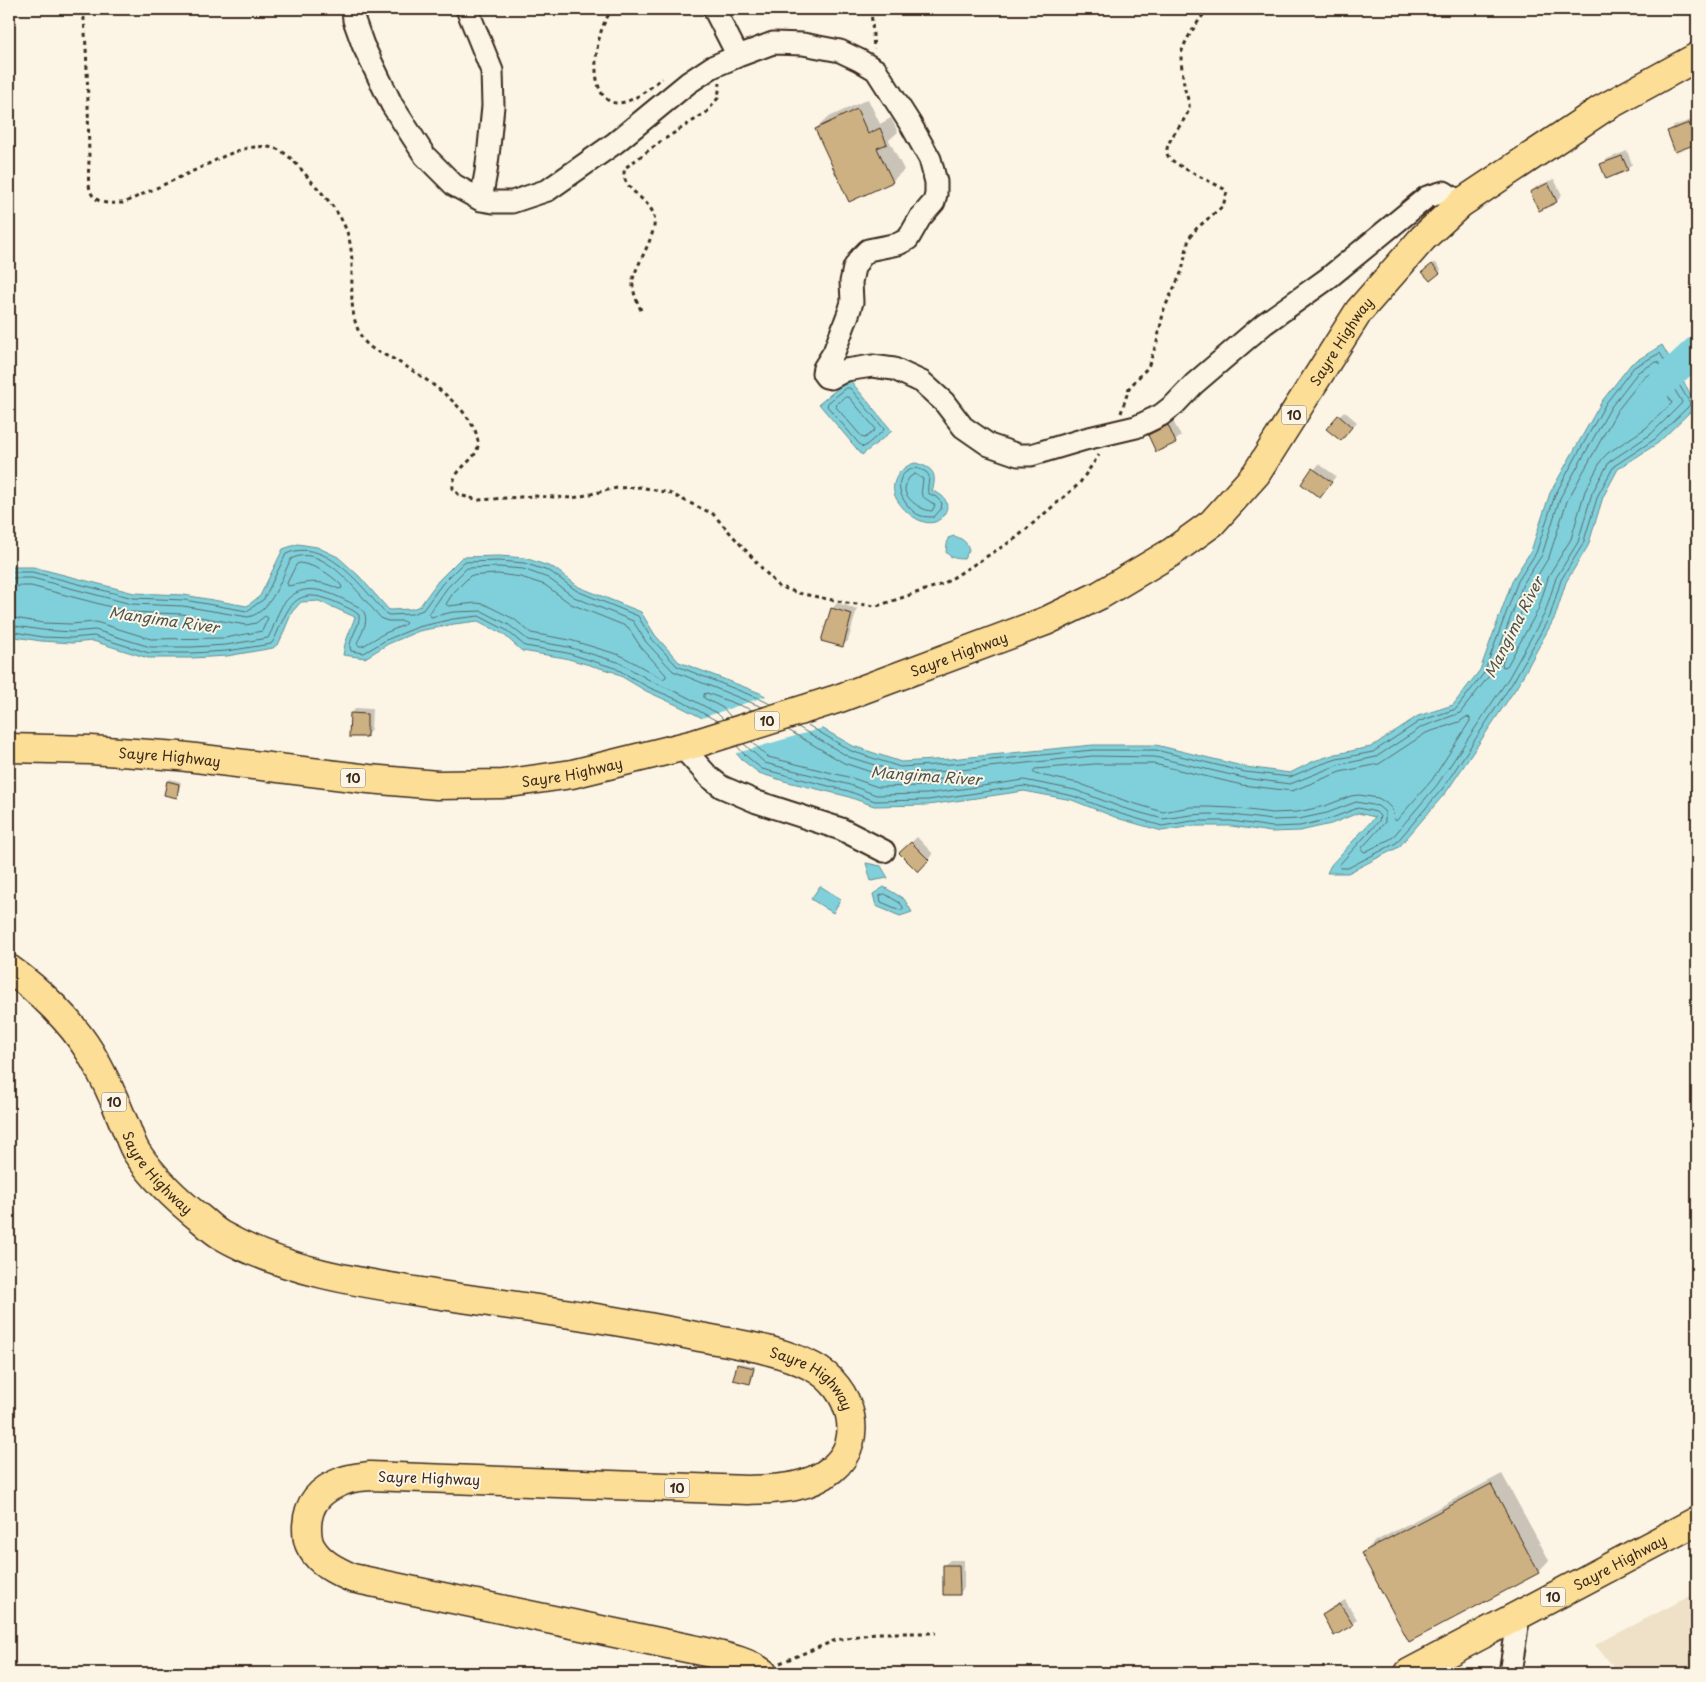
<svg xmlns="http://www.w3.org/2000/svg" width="1706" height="1682" font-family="'Playpen Sans',sans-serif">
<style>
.built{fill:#eee1c8}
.water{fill:#80d0db;stroke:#648e8f}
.pier{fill:#fcf5e5}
.shadow{fill:#0003}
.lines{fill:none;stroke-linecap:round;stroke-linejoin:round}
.shore{stroke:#576c6a;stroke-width:1}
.river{stroke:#80d0db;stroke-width:29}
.building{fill:#ceb183;stroke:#3b2a1e}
.minor-casing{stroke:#3b2a1e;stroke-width:25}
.highway-casing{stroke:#3b2a1e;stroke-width:31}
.path{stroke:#3b2a1e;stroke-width:3;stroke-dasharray:4 4;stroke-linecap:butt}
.minor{stroke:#fcf5e5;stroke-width:21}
.highway{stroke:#fdde96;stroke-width:28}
.labels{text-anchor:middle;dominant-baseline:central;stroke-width:4;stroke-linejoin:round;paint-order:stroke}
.shield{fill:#fcf5e5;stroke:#75675a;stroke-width:1}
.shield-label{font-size:12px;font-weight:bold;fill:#3b2a1e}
.street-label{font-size:14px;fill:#3b2a1e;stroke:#fcf5e5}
.water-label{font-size:15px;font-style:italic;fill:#4c544d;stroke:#fcf5e5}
</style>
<rect width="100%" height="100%" fill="#fcf5e5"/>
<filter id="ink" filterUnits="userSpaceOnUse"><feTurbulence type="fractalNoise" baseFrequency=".02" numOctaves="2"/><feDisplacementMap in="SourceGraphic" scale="10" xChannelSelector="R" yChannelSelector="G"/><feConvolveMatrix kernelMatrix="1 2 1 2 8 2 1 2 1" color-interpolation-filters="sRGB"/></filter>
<g filter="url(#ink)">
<path class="built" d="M1692 1595 1697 1600V1673H1619L1595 1645Z"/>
<path class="water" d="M1662 345 1697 405 1658 443 1618 469 1603 497 1588 546 1566 582 1555 617 1518 685 1447 791 1399 847 1348 873H1327L1331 865 1375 817 1358 813 1331 824 1300 831 1271 832 1231 826H1192L1162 831 1120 819 1072 800 1024 791 928 805 874 806 846 796 784 781 759 773 741 759 712 723 681 707 646 691 614 672 565 658 522 651 503 634 478 621 454 624 419 631 388 644 365 658 343 655 345 644 355 617 319 601 301 602 292 612 279 643 273 648 227 656 192 658H148L93 641 72 643 41 641 9 636V567H33L134 593 184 595 247 606 260 596 283 549 298 544 317 547 338 557 359 576 389 610 412 609 420 606 438 581 462 557 499 556 525 558 554 568 579 587 641 612 655 635 679 662 760 693 853 746 901 762 950 759 1093 745H1156L1246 767 1290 773 1314 761 1336 754 1371 747 1418 716 1453 705 1480 670 1513 579 1531 551 1550 493 1602 401 1631 364Z
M849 379 892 431 862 455 819 404Z
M915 463C932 467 938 473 932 491 944 494 952 504 943 516 929 534 903 512 896 498 888 483 901 466 915 463Z
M954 536C963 539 967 542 969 550L964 559C957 559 950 558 946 552L948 538Z
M866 863 881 866 888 878 871 881Z
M820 886 841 899 833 913 811 899Z
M884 887 904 899 912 912 900 916 876 906 873 894Z"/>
<path class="pier" d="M769 695 826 727 734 754 710 725 699 719Z"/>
<path class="shadow" d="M868 99 880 124 891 118 898 132 889 140 904 170 892 181 816 129 827 118Z
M1697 118V142L1676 151 1669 131 1674 126Z
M1627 151 1632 164 1627 169 1602 165 1607 159Z
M1554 179 1562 195 1557 201 1539 209 1531 192 1536 187Z
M1435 262 1441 270 1430 280 1424 272Z
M1344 411 1357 422 1346 434 1339 416Z
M1173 421 1181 436 1175 441 1150 435 1155 430Z
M1319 464 1336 476 1320 496 1303 484Z
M837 603 857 609 848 641 842 646 832 609Z
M356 708 372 709 371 730 366 736 351 714Z
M170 779 181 782 178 794 176 797 168 781Z
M917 837 933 854 918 870 901 853Z
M741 1363 755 1366 752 1380 750 1383 738 1365Z
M1502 1474 1549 1560 1538 1572 1363 1553 1374 1542Z
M950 1560H964V1588L959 1594 944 1565Z
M1345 1600 1357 1619 1352 1624 1323 1615 1328 1610Z"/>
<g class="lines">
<path class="shore" d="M1654 372 1656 373 1672 403 1646 428 1608 453 1602 459 1585 491 1571 539 1549 575 1538 610 1507 666 1503 667 1502 664 1530 588 1549 557 1567 501 1617 411 1643 378Z
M847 388H850L884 429 883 431 864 447 861 446 827 406 828 403Z
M846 397H849L875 428 874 431 865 438 862 437 836 407 837 404Z
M915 468C937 473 926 479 928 493L936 497 942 503 941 509 934 517C927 517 920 517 914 512 899 500 890 474 915 468Z
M915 474 923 479C921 499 918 493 935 505L932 511C923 511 906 500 905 490 905 486 907 481 909 478Z
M300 563C317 566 329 573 341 585L342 588 339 589C317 579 310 582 288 586L287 583 296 565Z
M9 572H32L133 598 184 600 247 611 264 599 286 554C326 536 363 588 385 613L389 615 412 614 423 610 442 584 464 562 499 561 524 563 551 572 577 591 638 616 651 638 677 666 758 698 770 704
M498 574 521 577 545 585 571 604 628 627 640 646 666 675V677L663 679 620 655 570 640 531 633 514 619 484 604 476 603 448 606 446 604 453 593 470 576Z
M9 578H32L131 604 183 606 248 617C272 612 281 578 291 559 325 541 362 599 382 619L388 621H403L406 623 404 625 383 634 363 646H359L357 643C363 631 372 616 359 607 334 595 303 575 282 606 276 616 274 628 268 638L226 645 192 647H150L95 630 71 632 42 630 9 625
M9 586H31L130 612 182 614 246 625 256 623 265 616 268 618 262 631 225 638 151 639 96 622 71 624 43 623 9 617
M9 631 42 637 71 638 94 636 149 653H192L227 651 271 644 274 640C288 608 294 584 335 602 343 606 353 609 359 615 361 627 346 641 351 651L364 653 386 640 418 627 453 619 479 616 506 630 525 646 567 653 615 668 648 687 683 702 717 721
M731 717 723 708 704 698V694L707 693 752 710
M1467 717 1470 718V721L1432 780 1396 821 1394 819 1392 809 1385 802 1378 798 1359 795 1351 796 1325 806 1298 812 1272 813 1232 808 1208 807H1190L1163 812 1126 801 1078 783 1035 774 1033 772 1035 769 1094 764H1154L1242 785 1292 791 1340 772 1379 764 1426 733 1459 722Z
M723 719 717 713 685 696 651 681 618 662 568 647 528 640 509 625 482 611 453 612 431 617 429 614 447 588 467 568 499 567 523 569 548 578 574 597 633 621 646 642 673 671 762 707
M752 742 768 757 852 778 878 787 926 786 947 782 945 779 895 780 844 763 788 730
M744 744 765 763 850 785 876 795 927 794 1024 780 1075 790 1123 808 1163 819 1191 815 1208 814 1232 815 1272 820 1299 819 1327 813 1356 802 1378 806 1385 812V822L1362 848V851L1365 852 1392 838 1437 785 1508 679 1545 613 1556 578 1578 542 1592 493 1609 462 1651 434 1681 404 1682 402 1658 362H1656L1638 372 1611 407 1560 498 1542 555 1523 584 1489 676 1460 713 1422 727 1376 757 1338 765 1290 784 1244 778 1155 757 1093 756 951 771 900 773 849 757 798 727
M737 746 745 755 762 769 848 791 875 801 928 800 1024 786 1073 796 1121 814 1162 826 1192 821H1231L1272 827 1300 826 1329 819 1358 808 1376 812 1380 816 1379 821 1339 865 1340 868H1348L1396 843 1443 788 1513 682 1550 616 1561 580 1583 544 1598 495 1614 466 1655 439 1689 406 1690 403 1660 353 1634 367 1606 403 1555 495 1536 553 1518 581 1484 673 1456 709 1420 721 1373 752 1337 759 1316 766 1290 777 1245 772 1156 750H1093L951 764 900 767 851 751 806 724
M885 894 900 903 903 907V910H900L881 902 880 896Z"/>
<path class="river" d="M1647 396 1697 350"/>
</g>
<path class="building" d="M857 109 868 134 880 128 887 144 877 148 893 182 849 202 815 129Z
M1689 123 1696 144 1675 152 1667 131Z
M1622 156 1628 170 1606 179 1600 164Z
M1548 183 1557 202 1539 211 1530 192Z
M1432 264 1440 273 1430 281 1422 272Z
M1338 415 1352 427 1341 441 1326 429Z
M1168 425 1176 443 1156 452 1148 435Z
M1312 468 1332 482 1320 498 1301 484Z
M831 608 852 614 843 647 821 641Z
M350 713 367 714V737H349Z
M167 781 179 784 177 798 164 795Z
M911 842 929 860 918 872 899 853Z
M737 1364 754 1368 750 1384 733 1380Z
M1491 1484 1539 1573 1409 1642 1361 1553Z
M943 1565H959L960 1595H943Z
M1340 1604 1353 1625 1334 1636 1322 1615Z"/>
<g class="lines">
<defs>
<path id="minor" d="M353 9 354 20 363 45 392 105 425 156 454 185 481 200 493 202H512L548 190 615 143 688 83 712 67 738 56 773 43 803 44 840 51 859 60 876 70 911 125 930 159 936 182V194L934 202 920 218 908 239 898 244 868 250 860 258 854 268 851 282 852 302 849 312 834 352 824 368 823 373 826 377 831 378 846 370 872 366 894 369 922 382 944 402 963 427 989 445 1018 455H1031L1085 439 1136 427 1161 415 1175 404 1194 384 1264 324 1327 279 1427 197 1444 192 1461 203
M467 9 492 71 493 106 489 147 486 172 481 200
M714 9 738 56
M682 747 709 777 722 787 757 802 841 829 884 851
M1510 1673 1519 1615"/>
<g id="highway">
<path id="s1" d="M9 748 91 750 179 756 369 779 437 785 503 784 572 774 694 744 840 698 1046 621 1100 595 1172 552 1212 523 1256 474 1359 311 1423 238 1461 203 1602 109 1697 57"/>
<path id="s2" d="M9 969C39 990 71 1021 90 1052 103 1074 114 1098 123 1121 128 1131 131 1144 137 1153 155 1180 178 1201 202 1220 208 1225 214 1231 221 1235 285 1272 362 1283 434 1294 521 1307 609 1318 695 1336 735 1344 777 1348 813 1367 851 1387 867 1440 832 1469 808 1489 777 1489 748 1490L370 1476C362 1477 352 1477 343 1481 321 1489 308 1502 307 1526 307 1534 307 1542 312 1549 321 1564 337 1571 352 1578L706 1652C726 1657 747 1661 763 1673"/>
<path id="s3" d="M1409 1673 1697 1521"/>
</g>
</defs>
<use href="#minor" class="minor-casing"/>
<use href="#highway" class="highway-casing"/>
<path class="path" d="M83 9C88 59 88 109 89 159 89 170 86 189 94 197 102 205 113 203 123 203 150 191 176 179 202 167 216 160 229 153 244 149 253 146 272 145 281 151 293 158 303 172 313 183 329 201 345 218 350 243 356 274 345 307 361 336 369 351 383 353 397 361 422 376 479 412 478 445 477 462 451 468 453 489L459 495 479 500 534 496 573 498 617 488 640 487 669 493 713 514 778 586 798 593 847 603 877 606 943 584 1016 538 1079 484 1099 455
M614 9C594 24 584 105 619 103 634 102 651 87 662 78
M871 9 874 49
M641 310C636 300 632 290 633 279 637 263 658 233 654 216 650 198 618 189 625 168L660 142 707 112 718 98 720 83
M1121 413 1129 388 1148 367 1157 342 1164 309 1182 271 1189 238 1197 228 1223 206 1227 192 1224 189C1214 183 1173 165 1168 156 1161 143 1187 122 1189 108 1190 101 1185 93 1184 85 1183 75 1181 65 1181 55 1183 42 1200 18 1208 9
M780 1663 836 1640 875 1633H936"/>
<use href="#minor" class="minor"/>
<use href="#highway" class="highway"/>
</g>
</g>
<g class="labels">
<g class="shield">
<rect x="1281.5" y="405.5" width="25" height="19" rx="4"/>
<rect x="754.5" y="711.5" width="25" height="19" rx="4"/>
<rect x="340.5" y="768.5" width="25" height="19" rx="4"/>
<rect x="101.5" y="1092.5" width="25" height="19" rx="4"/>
<rect x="664.5" y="1478.5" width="25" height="19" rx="4"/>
<rect x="1540.5" y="1587.5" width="25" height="19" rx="4"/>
</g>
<g class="shield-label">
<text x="1294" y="415">10</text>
<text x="767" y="721">10</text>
<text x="353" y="778">10</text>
<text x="114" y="1102">10</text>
<text x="677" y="1488">10</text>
<text x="1553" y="1597">10</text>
</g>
<g class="street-label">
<text stroke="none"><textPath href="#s1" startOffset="1481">Sayre Highway</textPath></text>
<text stroke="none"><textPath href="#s1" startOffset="971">Sayre Highway</textPath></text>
<text stroke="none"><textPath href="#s1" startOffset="161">Sayre Highway</textPath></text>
<text stroke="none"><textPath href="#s1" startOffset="566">Sayre Highway</textPath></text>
<text stroke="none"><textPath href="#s2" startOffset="256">Sayre Highway</textPath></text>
<text stroke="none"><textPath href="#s2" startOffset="961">Sayre Highway</textPath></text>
<text transform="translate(429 1478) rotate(2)">Sayre Highway</text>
<text stroke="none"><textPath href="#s3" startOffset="238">Sayre Highway</textPath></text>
</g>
<g class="water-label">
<text transform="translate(164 619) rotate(8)">Mangima River</text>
<text transform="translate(1513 627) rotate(-63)">Mangima River</text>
<text transform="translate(926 775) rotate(4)">Mangima River</text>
</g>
</g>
<rect width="1706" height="1682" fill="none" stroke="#fcf5e5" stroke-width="30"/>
<rect x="15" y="15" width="1676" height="1652" fill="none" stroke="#3b2a1e" stroke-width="2" filter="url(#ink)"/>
</svg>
